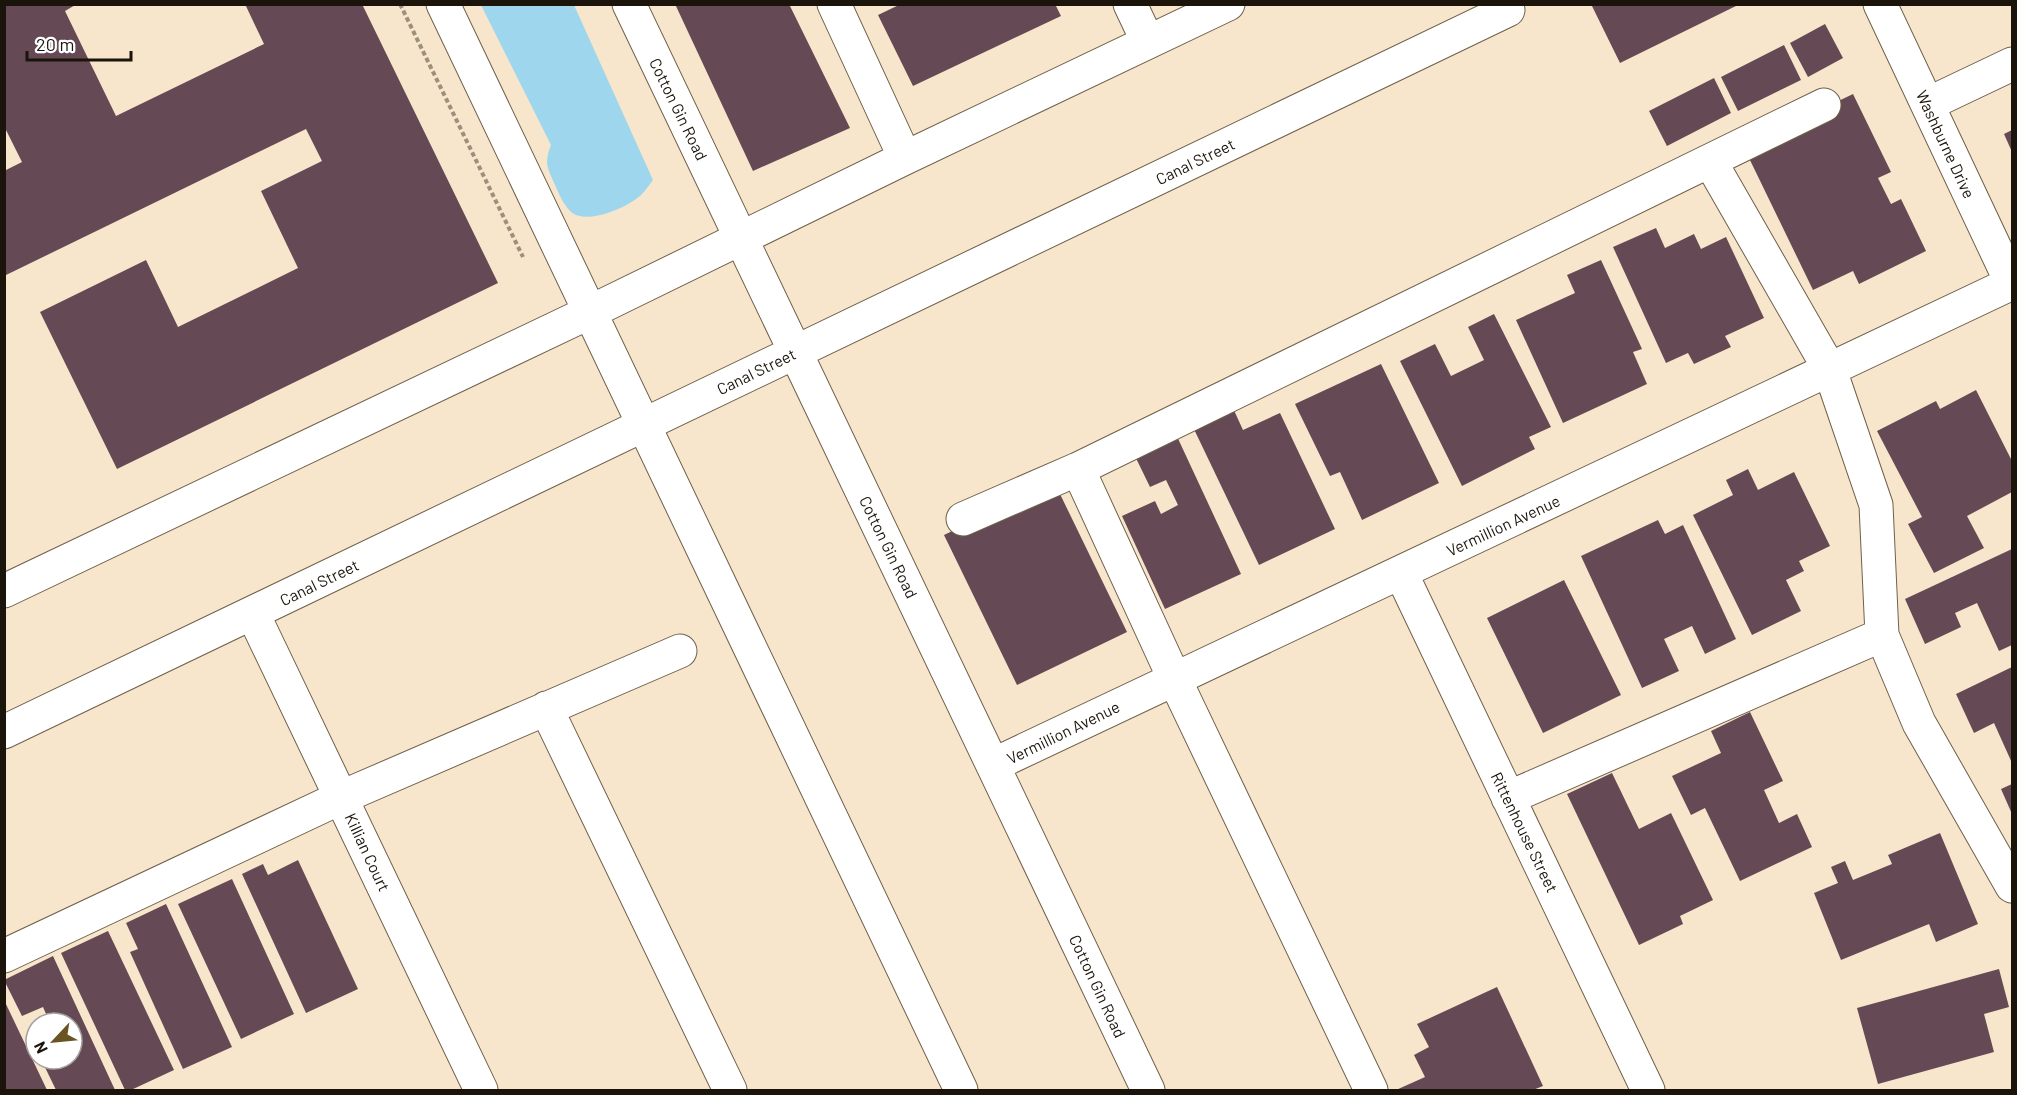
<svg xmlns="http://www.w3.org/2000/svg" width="2017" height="1095" font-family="Barlow,sans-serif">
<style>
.water{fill:#9ed7ed}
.building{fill:#654a55}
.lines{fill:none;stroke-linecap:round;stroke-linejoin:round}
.minor-casing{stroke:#6f604a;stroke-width:35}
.path{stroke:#9c8f7c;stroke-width:4;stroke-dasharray:4.5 3;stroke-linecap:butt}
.minor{stroke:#fff;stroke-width:33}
.labels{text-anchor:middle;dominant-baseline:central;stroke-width:6;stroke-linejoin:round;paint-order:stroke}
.street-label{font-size:16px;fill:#1a140b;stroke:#fff}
</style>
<rect width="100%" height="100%" fill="#f7e6cc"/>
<path class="water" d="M481 5H574L653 180C649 185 645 191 641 195 628 207 594 222 576 215 566 211 559 194 555 185 547 167 544 163 551 145Z"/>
<path class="building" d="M4 4H77L65 11 116 116 264 44 245 4H362L498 283 117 469 40 312 146 260 178 327 298 268 261 191 322 161 306 129 4 276V171L22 162 4 126Z
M675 4H789L850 128 753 171Z
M901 4H1055L1061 16 913 86 878 15Z
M1591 4H1740L1620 63Z
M1825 24 1843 58 1808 77 1790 43Z
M1784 45 1801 80 1738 111 1721 77Z
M1714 78 1731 113 1667 146 1649 111Z
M1853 94 1891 172 1878 178 1891 204 1901 199 1926 251 1859 284 1853 271 1813 290 1749 158 1793 123Z
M2012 130V152L2004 134Z
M1656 228 1665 248 1694 234 1701 249 1726 237 1764 318 1725 336 1731 347 1694 364 1688 353 1666 363 1613 247Z
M1601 260 1642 349 1633 352 1647 384 1563 423 1516 320 1575 293 1567 275Z
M1494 314 1551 427 1529 437 1535 449 1462 486 1400 361 1435 344 1451 376 1484 360 1468 327Z
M1381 364 1439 483 1362 520 1340 472 1330 476 1295 404Z
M1976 390 2012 461V492L1967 516 1984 548 1934 573 1908 524 1922 517 1877 431 1936 401 1940 409Z
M1232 406 1243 430 1280 413 1335 529 1259 565 1192 425Z
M1174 430 1241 574 1165 609 1122 516 1155 501 1161 514 1178 505 1166 480 1150 487 1132 450Z
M1748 469 1758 490 1794 472 1830 546 1799 561 1804 571 1786 580 1801 611 1752 635 1693 515 1733 495 1726 480Z
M1060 494 1127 632 1017 685 944 535 1014 501 1020 513Z
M1658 520 1665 534 1683 525 1736 639 1705 654 1692 626 1664 639 1679 671 1642 688 1581 556Z
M2012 549V645L1999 651 1977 603 1955 613 1961 627 1925 644 1905 599Z
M1564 580 1621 695 1543 733 1487 618Z
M2012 667V763L1994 723 1974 733 1956 694Z
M1750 712 1783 781 1764 790 1779 823 1797 814 1812 847 1740 881 1705 808 1691 815 1672 776 1721 753 1711 731Z
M1612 773 1639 829 1671 813 1713 900 1680 916 1683 924 1639 945 1567 794Z
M2012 784V814L2001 789Z
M1940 833 1978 924 1936 942 1929 924 1841 960 1814 893 1838 883 1831 867 1845 861 1853 880 1892 864 1888 855Z
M298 860 358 989 306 1013 242 874 263 864 268 875Z
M232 879 294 1014 241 1039 178 904Z
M166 904 232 1047 183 1069 130 952 138 949 126 923Z
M108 931 174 1070 131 1090H125L61 953Z
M53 956 115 1090H56L41 1059H72V1023H50L43 1007 22 1016 4 980Z
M1999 969 2009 1007 1984 1014 1994 1052 1878 1084 1857 1008Z
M1497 987 1543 1086 1533 1090H1396L1425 1077 1414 1055 1429 1047 1417 1024Z
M5 1002 47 1090H5Z"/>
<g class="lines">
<defs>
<path id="minor" d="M443 4 961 1090
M629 4 1148 1090
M834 4 905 158
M1130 4 1148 42
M1880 4 2012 284
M1928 104 2012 64
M1710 161 1830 370 1876 505 1882 635 1919 723 2012 886
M1078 469 1175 680 1371 1090
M963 519 1078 469 1824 105
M1401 573 1648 1090
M4 591 590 312 905 158 1228 4
M253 614 481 1090
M546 708 730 1090
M4 732 1508 10 1506 4
M993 765 2012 283
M1508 798 1882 635
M4 956 342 797 680 651"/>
</defs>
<use href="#minor" class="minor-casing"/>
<path class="path" d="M400 4 523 257"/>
<use href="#minor" class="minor"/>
</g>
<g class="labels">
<g class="street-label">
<text transform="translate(679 109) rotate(64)">Cotton Gin Road</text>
<text transform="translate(1946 144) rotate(65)">Washburne Drive</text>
<text transform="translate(1195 161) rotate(-26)">Canal Street</text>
<text transform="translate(756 371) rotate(-26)">Canal Street</text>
<text transform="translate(1503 525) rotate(-25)">Vermillion Avenue</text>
<text transform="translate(889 547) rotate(64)">Cotton Gin Road</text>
<text transform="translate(319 582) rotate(-26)">Canal Street</text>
<text transform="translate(1063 732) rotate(-26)">Vermillion Avenue</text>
<text transform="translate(1525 832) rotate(64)">Rittenhouse Street</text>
<text transform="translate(368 852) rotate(65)">Killian Court</text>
<text transform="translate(1098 986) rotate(65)">Cotton Gin Road</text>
</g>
</g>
<rect width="2017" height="1095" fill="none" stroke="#1a140b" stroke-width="12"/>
<g transform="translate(54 1041) rotate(244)"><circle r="28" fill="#ffffff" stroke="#a3a19d" stroke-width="1.5"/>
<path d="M0-4.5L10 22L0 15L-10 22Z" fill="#6b5424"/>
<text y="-9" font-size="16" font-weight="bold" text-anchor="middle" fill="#1a140b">N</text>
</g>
<path d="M27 51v9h104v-9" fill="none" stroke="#1a140b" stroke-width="3"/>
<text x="36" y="51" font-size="18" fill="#1a140b" stroke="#ffffff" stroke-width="4.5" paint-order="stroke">20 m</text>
</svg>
